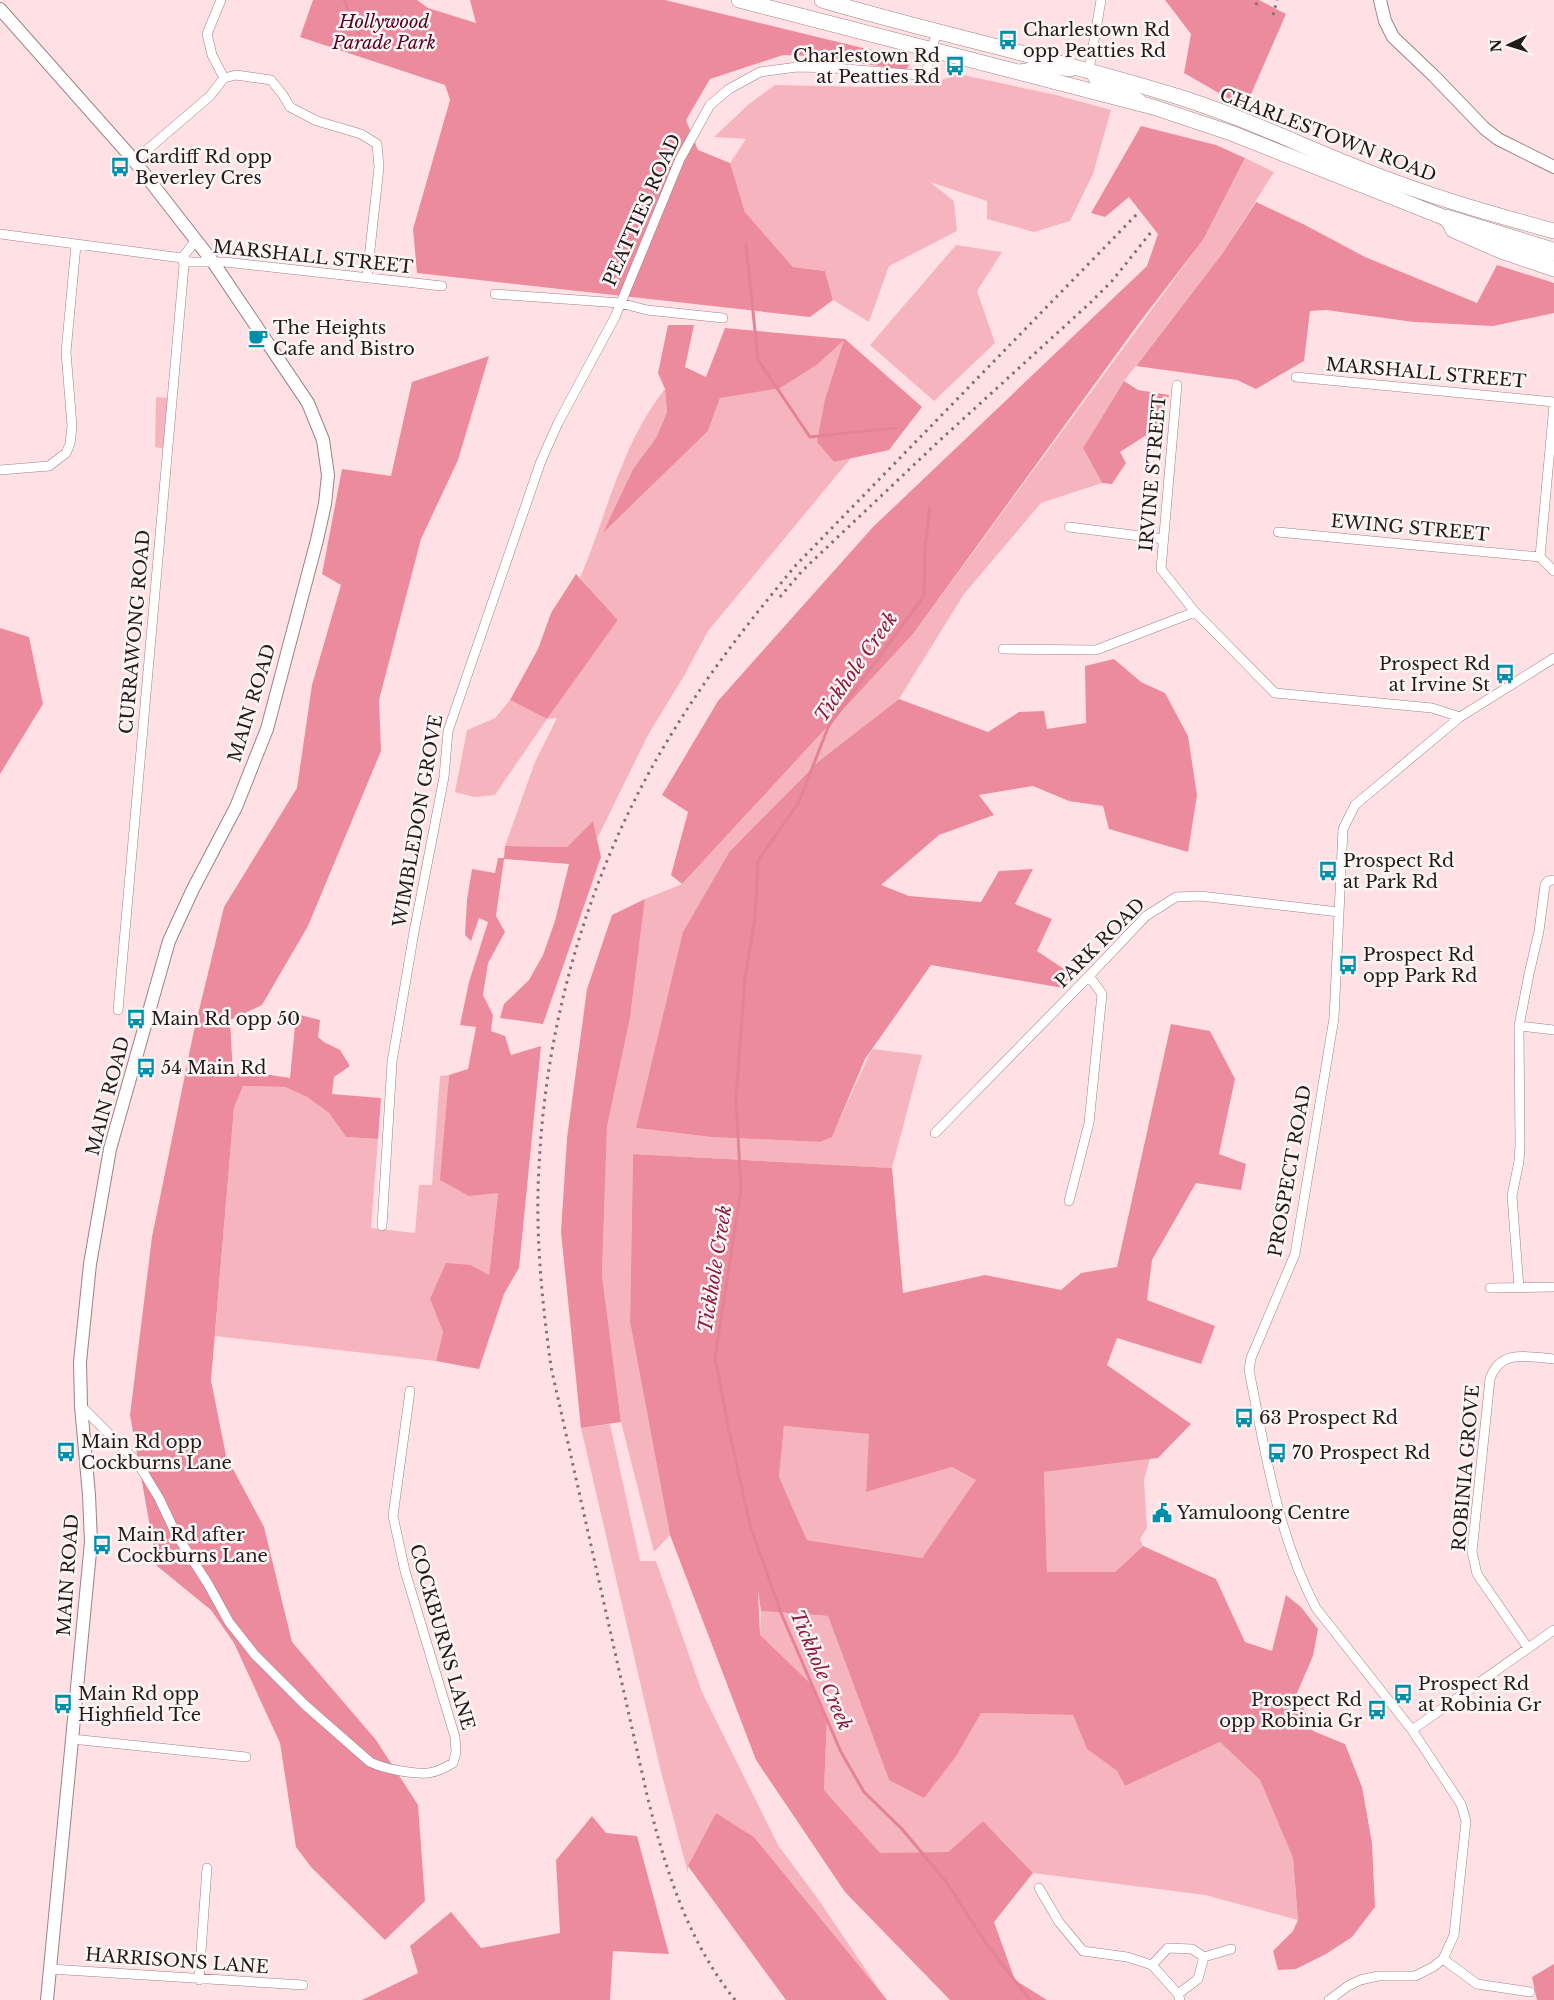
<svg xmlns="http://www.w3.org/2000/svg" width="1554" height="2000" font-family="'Libre Baskerville',serif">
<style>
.green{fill:#f6b4be}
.forest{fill:#ec8b9d;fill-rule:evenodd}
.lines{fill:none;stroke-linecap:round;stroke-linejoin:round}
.stream{stroke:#e38396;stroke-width:3}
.minor-casing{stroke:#9c8285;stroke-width:10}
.secondary-casing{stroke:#9c8285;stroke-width:14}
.trunk-casing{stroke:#9c8285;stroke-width:16}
.motorway-casing{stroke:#9c8285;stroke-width:19}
.minor{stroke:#fff;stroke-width:9}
.secondary{stroke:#fff;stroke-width:12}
.trunk{stroke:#fff;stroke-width:15}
.motorway{stroke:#fff;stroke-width:18}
.rail{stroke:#837073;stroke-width:3;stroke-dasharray:2.5 5;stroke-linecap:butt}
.labels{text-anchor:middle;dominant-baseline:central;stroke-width:5;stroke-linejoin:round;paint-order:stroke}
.park-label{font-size:18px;font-style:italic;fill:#580020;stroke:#fbf5f6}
.poi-label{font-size:18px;fill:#241a1b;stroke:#fbf5f6;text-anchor:start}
.street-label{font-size:18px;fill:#241a1b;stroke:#fbf5f6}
.water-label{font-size:19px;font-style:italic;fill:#8c1b3e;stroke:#fbf5f6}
</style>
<rect width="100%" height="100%" fill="#ffe1e5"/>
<path class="green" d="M958 74 1056 95 1111 110 1093 174 1070 221 1034 232 987 219V201L930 182 954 201 957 231 889 266 869 322 833 300 825 271 793 267 745 212 730 163 746 139 714 137 749 104 775 85 866 87 929 85Z
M1245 158 1274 172 1222 254 1124 381 1083 448 1102 483 1041 503 964 594 899 699 819 761 730 851 636 1128 711 1137 820 1142 832 1136 872 1049 922 1055 892 1168 633 1154 630 1322 670 1535 654 1552 621 1422 602 1275 607 1127 630 1018 645 899 682 884 913 634 1203 240Z
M956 245 1002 252 977 291 995 343 934 401 870 345Z
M845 339 825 399 834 462 851 458 708 631 684 676 648 735 597 839 593 821 567 847 505 846 535 762 557 718 547 719 495 795 474 797 455 792 467 730 495 718 510 700 547 719 618 620 580 578C607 515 621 444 665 389L667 412 656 438 633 469 604 532 708 431 720 398 818 364Z
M156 397 169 398 166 449 155 447Z
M449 1075 441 1180 498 1192 489 1275 470 1265 430 1299 443 1332 436 1361 215 1336 234 1108 243 1086 285 1087 307 1097 329 1113 346 1137 378 1139 371 1228 415 1233 419 1185H432L440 1076Z
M610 1424 640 1561H656L702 1692 778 1845 818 1899 885 1998 754 1837 716 1813 688 1867V1873L660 1768 581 1428Z
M784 1426 870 1434 866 1492 952 1467 977 1480 922 1558 807 1540 779 1477Z
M1150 1459 1144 1480 1147 1528 1140 1539 1143 1546 1115 1572H1047L1044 1472Z
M761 1611 828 1616 889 1780 957 1755 980 1713 1073 1715 1087 1749 1117 1771 1125 1786 1220 1742 1260 1780 1293 1858 1298 1920 1205 1895 1033 1873 983 1821 948 1852 880 1854 824 1790 827 1719 760 1635Z"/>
<path class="forest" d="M313 0H417L428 8 476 23 470 0H665L908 59 910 64 906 70 811 56 783 55 710 79 686 120 698 150 730 163 745 212 793 267 825 271 833 300 810 317 417 273 413 229 450 100 445 85 300 37Z
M1165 0H1259L1286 14 1245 108 1184 73 1191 34Z
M1141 126 1216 145 1245 158 1203 240 1139 323 913 634 682 884 671 875 688 812 662 795 718 701 873 527 1147 266 1158 234 1129 197 1105 217 1091 213Z
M1256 202 1305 225 1365 257 1477 303 1497 265 1554 283V313L1493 326 1414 322 1326 310 1310 311 1304 361 1256 389 1237 380 1136 366 1222 254Z
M668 325H694L685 367 706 377 725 328 845 339 922 407 889 450 834 462 817 442 825 399 844 340 818 364 780 388 720 398 708 431 603 533 633 469 656 438 667 412 665 389 658 373Z
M489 356 458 460 421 539 379 700 381 751 308 926 262 1005 230 1020 233 1075 245 1071 290 1078 295 1026 278 1023 280 1010 320 1020 318 1037 324 1042 340 1050 350 1066 334 1077 332 1094 381 1098 378 1139 346 1137 329 1113 307 1097 285 1087 243 1086 234 1108 211 1380 226 1456 264 1527 292 1642 376 1740 418 1805 425 1901 385 1940 311 1867 296 1847 280 1743 234 1643 211 1610 157 1566 130 1415 152 1237 193 1035 224 907 297 788 312 685 341 585 322 574 342 469 391 476 412 382Z
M1124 381 1138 390 1169 395 1162 425 1120 452 1126 463 1112 484 1102 483 1083 448Z
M576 574 618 620 547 719 510 700 538 649 551 613Z
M0 628 29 637 43 704 0 774Z
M1114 659 1141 682 1165 693 1188 736 1197 795 1188 852 1109 829 1103 806 1069 801 1033 786 979 795 994 815 939 835 881 885 909 896 981 902 999 871 1033 869 1015 904 1052 919 1037 951 1073 975 1063 988 931 965 865 1059 832 1137 820 1142 711 1137 636 1128 683 932 730 851 819 761 899 699 988 732 1019 712 1044 711 1047 729 1086 723 1085 666Z
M593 821 601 857 543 1024 500 1018 504 1004 529 980 543 955 555 921 569 864 504 859 496 916 505 932 488 963 483 995 493 1015 491 1031 505 1036 511 1055 541 1046 519 1268 504 1294 479 1369 436 1361 443 1332 430 1299 446 1263 471 1265 489 1275 498 1193 469 1196 440 1180 449 1075 468 1069 476 1027 460 1025 469 982 488 922 479 918 471 941 465 935 467 900 472 869 495 873 498 858H504L505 846 567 847Z
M645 899 630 1018 607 1127 602 1275 621 1422 581 1428 561 1232 567 1138 587 989 612 915Z
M1171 1024 1210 1031 1235 1079 1219 1154 1246 1164 1241 1190 1196 1183 1152 1260 1147 1300 1215 1326 1201 1364 1117 1338 1107 1365 1191 1424 1158 1458 1044 1472 1047 1572H1115L1143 1546 1216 1579 1245 1642 1272 1651 1286 1595 1301 1607 1318 1629 1313 1656 1297 1693 1313 1731 1345 1744 1362 1787 1372 1843 1375 1907 1352 1937 1326 1954 1296 1969 1278 1970 1273 1951 1293 1931 1298 1920 1293 1858 1260 1780 1220 1742 1125 1786 1117 1771 1087 1749 1073 1715 981 1713 957 1755 924 1798 889 1780 828 1616 761 1611 758 1590 760 1635 812 1685 827 1719 824 1790 880 1853 948 1852 983 1821 1033 1873 994 1922 1015 1980 1047 2000H950L845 1892 756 1760 670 1535 630 1322 633 1154 892 1168 903 1293 985 1275 1061 1290 1081 1273 1117 1267ZM784 1426 869 1434 866 1492 952 1467 976 1480 922 1558 807 1540 779 1477Z
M716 1813 754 1837 887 2000H786L688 1866Z
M592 1816 606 1833 637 1836 669 1954 613 1951 610 2000H362L418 1973 410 1946 451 1912 481 1948 560 1933 556 1860Z
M1554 1964V2000H1537L1532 1977Z"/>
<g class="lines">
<path class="stream" d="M344 0 360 36
M746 244 758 360 810 437 895 428
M930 507 925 547 924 596 829 725 799 802 758 861 755 918 745 978 736 1099 741 1190 715 1357 727 1421 750 1525 781 1613 841 1752 864 1792 902 1829 947 1883 987 1945 1030 2000"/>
<defs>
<path id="minor" d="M1020 69 1032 67 1071 72
M1089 70 1101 0
M1089 71 1095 82 1127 91 1141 99
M224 78 236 75 271 80 283 95 290 107 317 121 361 134 377 144 379 167 367 277
M134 161 210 96 224 78 212 55 207 34 221 0
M0 234 182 258 189 262H225L442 286
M495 294 620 303 647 310 723 318
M1296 377 1554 402
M1177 385 1161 569 1195 612 1275 693 1432 708 1460 717
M0 470 49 466 66 453 70 444 72 426 66 352 76 245
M1069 527 1164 539
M1278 532 1540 557
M1540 557 1554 405
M1540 557 1554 571
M1003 649 1096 650 1195 612
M118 1010 184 265 182 258 196 240
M1519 1026 1554 1030
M935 1133 1089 976 1146 916 1176 897 1200 896 1339 912
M1069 1201 1089 1123 1102 994 1089 976
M382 1226 392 1062 414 932 444 777 448 731 541 461 558 423 615 317 680 159 710 105 729 89 760 72 797 67 834 68 919 75 923 73 927 69 937 30
M1490 1288 1554 1287
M1519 1288 1512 1196 1519 1161 1520 1145 1519 1026 1529 974 1539 931 1545 885 1548 881 1554 880
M81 1406 137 1462 159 1498 176 1534 208 1584 229 1622 255 1655 305 1705 370 1762C384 1769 412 1774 428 1773 437 1772 445 1768 453 1763L456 1752 455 1737 405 1571 393 1516 410 1391
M1528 1648 1477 1574 1472 1552 1490 1379C1500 1348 1529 1357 1554 1359
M1412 1730 1554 1630
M72 1739 246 1757
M1039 1888 1059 1922 1083 1951 1127 1957 1152 1965 1178 1994 1180 2000
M1204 1957 1231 1949
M1443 1959 1477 1984 1530 1992
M1152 1965 1168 1948 1192 1949 1204 1957 1198 1979 1178 1994
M50 1969 303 1985
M199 1980 207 1868
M1329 2000 1348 1986 1360 1980 1378 1976H1415L1433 1967 1443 1959 1454 1935 1466 1821 1461 1804 1412 1730 1316 1608C1277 1534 1265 1450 1249 1370L1251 1358 1295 1254 1334 1018 1343 829 1355 805 1460 717 1554 658"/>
<path id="secondary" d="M1380 0 1385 21 1393 37 1434 76 1484 128 1498 139 1554 167
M0 9 132 158 213 262 308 403 323 440 328 475 325 504 317 540 267 729 236 807 193 889 169 941 110 1149 90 1264 80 1362 81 1406 89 1495 91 1542 47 2000"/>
<path id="trunk" d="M739 0 1153 107 1231 133 1448 219 1453 230 1501 251 1554 269
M822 0C940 35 1062 60 1179 97 1252 120 1320 155 1392 181 1445 201 1499 216 1554 231"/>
<path id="motorway" d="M1448 219 1554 252"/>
</defs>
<use href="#minor" class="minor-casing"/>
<use href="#secondary" class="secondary-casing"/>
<use href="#trunk" class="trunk-casing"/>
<use href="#motorway" class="motorway-casing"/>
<use href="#minor" class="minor"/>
<use href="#secondary" class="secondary"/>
<use href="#trunk" class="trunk"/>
<use href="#motorway" class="motorway"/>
<path class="rail" d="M1256 5 1258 0
M1273 15 1277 0
M780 597 802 571 938 442 1090 303 1112 281 1152 231
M735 2000C687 1940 665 1868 647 1795L551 1367C542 1301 535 1234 539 1167 546 1015 593 859 674 730 710 671 752 618 796 565L1137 214"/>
</g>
<defs>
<symbol id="bus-bare" viewBox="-9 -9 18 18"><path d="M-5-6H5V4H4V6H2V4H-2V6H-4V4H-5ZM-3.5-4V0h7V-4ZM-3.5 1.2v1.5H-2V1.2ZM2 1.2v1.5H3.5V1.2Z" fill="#008fab" stroke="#fbf5f6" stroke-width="2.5" paint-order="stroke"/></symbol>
<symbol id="cafe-bare" viewBox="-9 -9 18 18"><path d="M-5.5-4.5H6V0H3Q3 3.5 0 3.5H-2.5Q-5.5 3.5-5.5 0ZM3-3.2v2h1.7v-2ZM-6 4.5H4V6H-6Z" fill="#008fab" stroke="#fbf5f6" stroke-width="2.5" paint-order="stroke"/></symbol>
<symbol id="civic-bare" viewBox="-9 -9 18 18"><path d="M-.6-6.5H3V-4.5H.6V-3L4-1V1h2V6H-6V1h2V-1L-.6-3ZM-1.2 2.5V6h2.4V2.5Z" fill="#008fab" stroke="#fbf5f6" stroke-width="2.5" paint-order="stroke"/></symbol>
</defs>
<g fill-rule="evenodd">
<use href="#bus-bare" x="994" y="26" width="28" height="28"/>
<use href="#bus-bare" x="941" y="52" width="28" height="28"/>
<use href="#bus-bare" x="106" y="153" width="28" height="28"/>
<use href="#cafe-bare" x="244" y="324" width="28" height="28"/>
<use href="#bus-bare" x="1491" y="660" width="28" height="28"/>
<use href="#bus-bare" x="1314" y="857" width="28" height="28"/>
<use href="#bus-bare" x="1334" y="951" width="28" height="28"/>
<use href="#bus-bare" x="122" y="1005" width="28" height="28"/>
<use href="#bus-bare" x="132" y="1054" width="28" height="28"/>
<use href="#bus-bare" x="1230" y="1404" width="28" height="28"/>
<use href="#bus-bare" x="52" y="1438" width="28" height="28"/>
<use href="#bus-bare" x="1263" y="1439" width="28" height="28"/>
<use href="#civic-bare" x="1148" y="1499" width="28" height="28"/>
<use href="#bus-bare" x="88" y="1531" width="28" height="28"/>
<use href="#bus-bare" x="1389" y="1680" width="28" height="28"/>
<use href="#bus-bare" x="49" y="1690" width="28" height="28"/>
<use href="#bus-bare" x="1363" y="1696" width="28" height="28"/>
</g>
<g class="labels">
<g class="park-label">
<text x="384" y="22">Hollywood<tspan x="384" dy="21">Parade Park</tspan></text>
</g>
<g class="poi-label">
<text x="1023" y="30">Charlestown Rd<tspan x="1023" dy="21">opp Peatties Rd</tspan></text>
<text x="940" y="56" text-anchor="end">Charlestown Rd<tspan x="940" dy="21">at Peatties Rd</tspan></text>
<text x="135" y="157">Cardiff Rd opp<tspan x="135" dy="21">Beverley Cres</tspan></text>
<text x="273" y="328">The Heights<tspan x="273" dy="21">Cafe and Bistro</tspan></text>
<text x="1490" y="664" text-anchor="end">Prospect Rd<tspan x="1490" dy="21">at Irvine St</tspan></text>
<text x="1343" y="861">Prospect Rd<tspan x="1343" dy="21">at Park Rd</tspan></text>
<text x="1363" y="955">Prospect Rd<tspan x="1363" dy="21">opp Park Rd</tspan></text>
<text x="151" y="1019">Main Rd opp 50</text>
<text x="161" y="1068">54 Main Rd</text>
<text x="1259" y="1418">63 Prospect Rd</text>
<text x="81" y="1442">Main Rd opp<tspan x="81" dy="21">Cockburns Lane</tspan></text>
<text x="1292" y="1453">70 Prospect Rd</text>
<text x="1177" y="1513">Yamuloong Centre</text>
<text x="117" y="1535">Main Rd after<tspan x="117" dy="21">Cockburns Lane</tspan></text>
<text x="1418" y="1684">Prospect Rd<tspan x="1418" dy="21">at Robinia Gr</tspan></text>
<text x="78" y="1694">Main Rd opp<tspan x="78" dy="21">Highfield Tce</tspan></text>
<text x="1362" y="1700" text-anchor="end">Prospect Rd<tspan x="1362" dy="21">opp Robinia Gr</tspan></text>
</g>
<g class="street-label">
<text transform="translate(1328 135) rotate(21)">CHARLESTOWN ROAD</text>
<text transform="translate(642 210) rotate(-66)">PEATTIES ROAD</text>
<text transform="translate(313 257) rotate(6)">MARSHALL STREET</text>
<text transform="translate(1426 373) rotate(5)">MARSHALL STREET</text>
<text transform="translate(1153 473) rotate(-85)">IRVINE STREET</text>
<text transform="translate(1410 528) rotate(5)">EWING STREET</text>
<text transform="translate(135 632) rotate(-85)">CURRAWONG ROAD</text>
<text transform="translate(252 703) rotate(-73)">MAIN ROAD</text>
<text transform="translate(418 821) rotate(-80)">WIMBLEDON GROVE</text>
<text transform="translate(1100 943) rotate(-45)">PARK ROAD</text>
<text transform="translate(108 1096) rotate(-75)">MAIN ROAD</text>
<text transform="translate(1290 1171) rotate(-80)">PROSPECT ROAD</text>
<text transform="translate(1466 1468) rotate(-85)">ROBINIA GROVE</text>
<text transform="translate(68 1575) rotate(-86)">MAIN ROAD</text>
<text transform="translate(442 1637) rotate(74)">COCKBURNS LANE</text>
<text transform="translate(177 1961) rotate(4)">HARRISONS LANE</text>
</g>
<g class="water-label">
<text transform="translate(856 667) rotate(-55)">Tickhole Creek</text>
<text transform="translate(715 1269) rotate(-81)">Tickhole Creek</text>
<text transform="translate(821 1670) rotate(67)">Tickhole Creek</text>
</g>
</g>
<g transform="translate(1509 45) rotate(266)" stroke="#fbf5f6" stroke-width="4" paint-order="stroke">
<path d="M0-4L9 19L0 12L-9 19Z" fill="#241a1b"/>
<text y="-8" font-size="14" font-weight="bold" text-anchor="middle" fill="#241a1b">N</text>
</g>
</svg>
